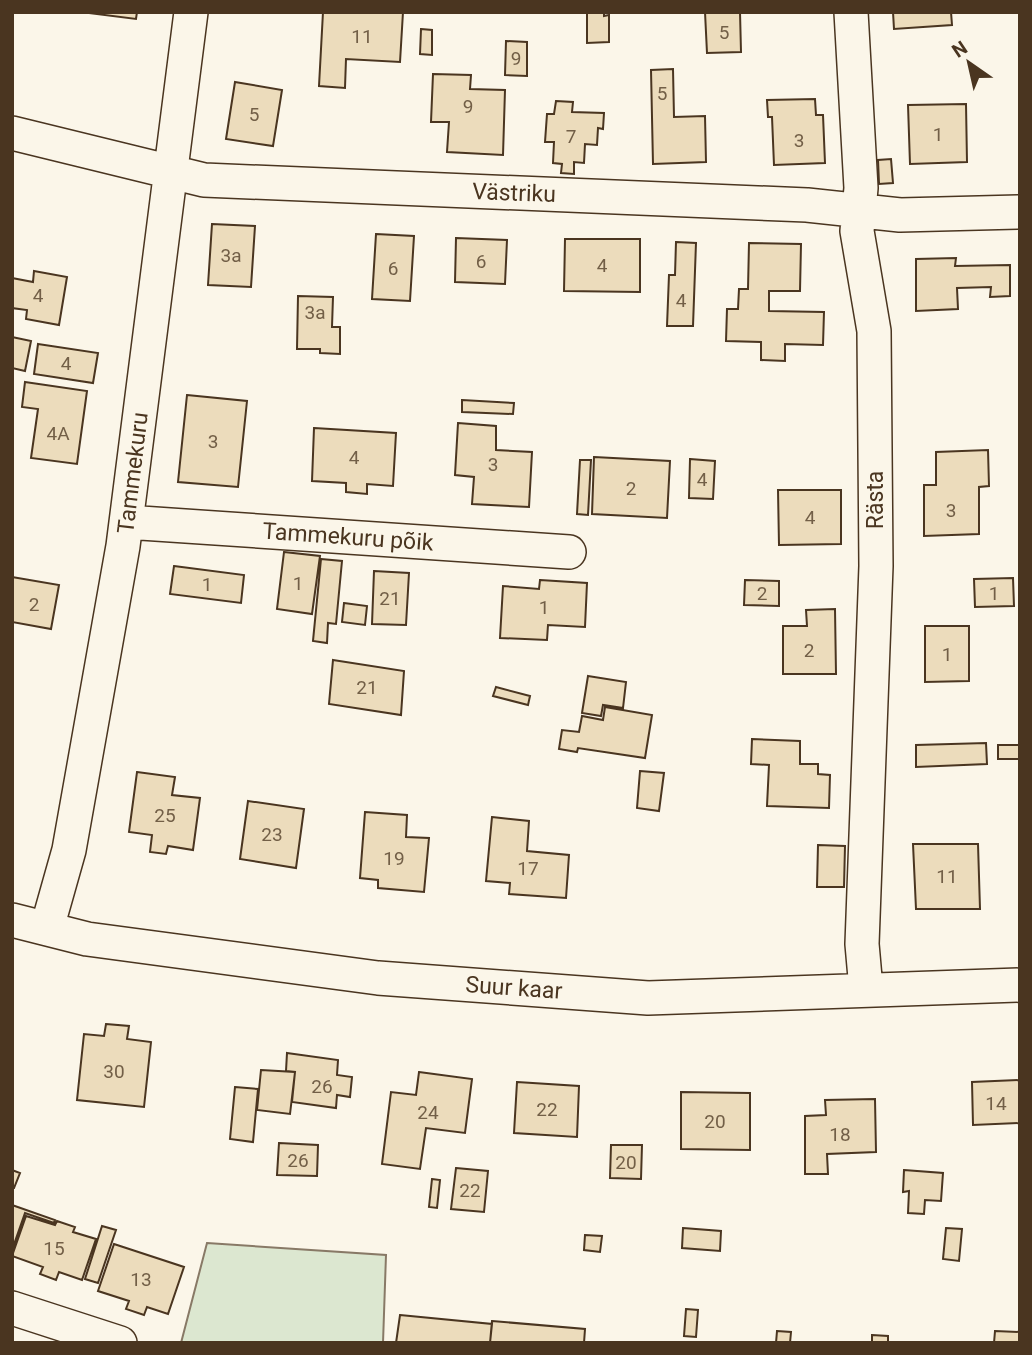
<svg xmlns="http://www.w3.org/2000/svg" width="1032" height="1355" font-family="Roboto,sans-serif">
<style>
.green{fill:#dce7d0;stroke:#887966;stroke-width:2}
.building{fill:#ecdcbc;stroke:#4a3520;stroke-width:2}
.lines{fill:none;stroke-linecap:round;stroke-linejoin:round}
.minor-casing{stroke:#4a3520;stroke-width:36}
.minor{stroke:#fbf6e9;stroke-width:33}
.labels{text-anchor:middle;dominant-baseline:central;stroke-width:5;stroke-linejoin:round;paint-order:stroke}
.number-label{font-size:19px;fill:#725f47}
.street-label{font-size:23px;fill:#4a3520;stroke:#fbf6e9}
</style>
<rect width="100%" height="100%" fill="#fbf6e9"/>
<path class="green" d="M207 1243 386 1255 383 1343H181Z"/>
<path class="building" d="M81 12H137L136 19Z
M323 12H403L400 62 346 59 345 88 319 86Z
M587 12H604V16L609 15V42L587 43Z
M705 12H740L741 52 707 53Z
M893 12H951L952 25 894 29Z
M421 29 432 30V55L420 54Z
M506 41 527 42V76L505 75Z
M673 69 674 117 705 116 706 162 653 164 651 70Z
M433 74 471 75 470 89 505 90 503 155 447 152 449 122H431Z
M235 82 282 90 273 146 226 139Z
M815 99 816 115H823L825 163 774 165 772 117H768L767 100Z
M556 101 573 102 572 112 604 113 603 129 598 128 597 145 585 144 584 163 574 162V174L561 173 562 164 553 163 554 142H545L547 114H554Z
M966 104 967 162 910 164 908 105Z
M891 159 893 183 879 184 878 160Z
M212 224 255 226 251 287 208 285Z
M376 234 414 236 410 301 372 299Z
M456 238 507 240 505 284 455 282Z
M565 239H640V292L564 291Z
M676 242 696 243 693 326H667L669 275H675Z
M749 243 801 244 800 291H769V311L824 312 823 345 785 344V361L761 360V342L726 341 727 309H738L739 289H748Z
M956 258 955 266 1010 265V296L990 297 991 287 957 288 958 309 916 311V259Z
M34 271 67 277 59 325 26 319 27 310 12 308V278L33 282Z
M298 296 333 297 332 327H340V354L320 353V349H297Z
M12 337 31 341 25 371 12 368Z
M38 344 98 353 93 383 34 374Z
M25 382 87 391 77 464 31 458 38 409 22 407Z
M187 395 247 401 238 487 178 482Z
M462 400 514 403 513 414 462 412Z
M458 423 496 426V450L532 452 529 507 472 504 474 477 455 475Z
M314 428 396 433 393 486 367 484V494L346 492V483L312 481Z
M988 450 989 486 979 487V534L924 536V485H936V452Z
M594 457 670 461 667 518 592 514Z
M690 459 715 461 713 499 689 498Z
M580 460H591L588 515 577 514Z
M778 490H841V544L779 545Z
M284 552 320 556 312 614 277 609Z
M321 559 342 561 336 624 328 623 327 643 313 641Z
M174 566 244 575 241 603 170 594Z
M374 571 409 573 406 625 372 624Z
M12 577 59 585 51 629 12 622Z
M1013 578 1014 606 975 607 974 579Z
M540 580 587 583 585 627 548 625 547 640 500 638 503 586 539 589Z
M745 580 779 581V606L744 605Z
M344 603 367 606 365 625 342 622Z
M835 609 836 674H783V626H807L806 610Z
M925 626H969V681L925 682Z
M333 660 404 671 401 715 329 704Z
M588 676 626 682 623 708 603 705 601 716 582 713Z
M496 687 530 696 528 705 493 696Z
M605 707 652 715 645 758 578 748 577 752 559 749 562 730 579 732 582 716 603 720Z
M752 739 800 741V764H818V774L830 775 829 808 767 806 769 765 751 764Z
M986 743 987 764 916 767V745Z
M998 745H1020V759H998Z
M640 771 664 773 659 811 637 808Z
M137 772 175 777 172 795 200 798 193 850 168 846 166 854 150 852 152 835 129 832Z
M248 801 304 809 296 868 240 859Z
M365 812 407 815 406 837 429 838 424 892 378 888V880L360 878Z
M492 817 529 821 527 851 569 855 566 898 509 894 510 883 486 881Z
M913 844H978L980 909H916Z
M818 845 845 846 844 887H817Z
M106 1024 129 1026 127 1039 151 1042 144 1107 77 1100 84 1034 104 1036Z
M287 1053 338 1060 337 1075 352 1077 350 1097 337 1095 336 1108 292 1102 295 1072 286 1071Z
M261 1070 295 1072 290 1114 257 1110Z
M419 1072 472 1079 465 1133 426 1128 420 1169 382 1164 391 1092 416 1095Z
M1020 1080V1123L973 1125 972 1082Z
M517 1082 579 1086 577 1137 514 1133Z
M235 1087 258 1089 253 1142 230 1139Z
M681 1092 750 1093V1150L681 1149Z
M875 1099 876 1152 827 1154 828 1174H805V1116L826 1115 825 1100Z
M279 1143 318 1145 317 1176 277 1175Z
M611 1145H642L641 1179 610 1178Z
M456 1168 488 1171 484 1212 451 1209Z
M12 1170 20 1173 14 1188H12Z
M904 1170 943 1173 941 1201 925 1200 924 1214 908 1213 909 1191 903 1192Z
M432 1179 440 1180 437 1208 429 1207Z
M12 1205 55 1220 54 1223 25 1213 12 1250Z
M26 1216 55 1225 57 1221 75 1227 73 1232 96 1239 82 1280 59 1272 56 1280 40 1274 43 1267 12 1256Z
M102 1226 116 1230 98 1283 85 1279Z
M683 1228 721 1231 720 1251 682 1248Z
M946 1228 962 1229 959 1261 943 1259Z
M585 1235 602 1236 600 1252 584 1250Z
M114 1244 184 1267 168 1314 147 1307 144 1315 126 1309 129 1301 98 1291Z
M686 1309 698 1310 696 1337 684 1336Z
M400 1315 492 1324 490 1343H396Z
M492 1321 585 1329 584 1343H490Z
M777 1331 791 1332 790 1343H776Z
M995 1331 1020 1332V1343H994Z
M872 1335 888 1336V1343H872Z"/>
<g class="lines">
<defs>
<path id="minor" d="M851 12 861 188 857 231 874 331 876 566 862 944 866 989
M12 133 204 180 807 205 900 215 1020 212
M126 522 569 552
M12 920 87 939 378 978 648 998 1020 985
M47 928 69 850 123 546 191 12
M12 1308 120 1343"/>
</defs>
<use href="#minor" class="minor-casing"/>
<use href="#minor" class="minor"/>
</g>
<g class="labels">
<g class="number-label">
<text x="724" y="32">5</text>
<text x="362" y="36">11</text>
<text x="516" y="58">9</text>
<text x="662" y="93">5</text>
<text x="468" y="106">9</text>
<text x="254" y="114">5</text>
<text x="938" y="134">1</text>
<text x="571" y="136">7</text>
<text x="799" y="140">3</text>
<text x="231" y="255">3a</text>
<text x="481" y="261">6</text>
<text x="602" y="265">4</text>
<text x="393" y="268">6</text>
<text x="38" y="295">4</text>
<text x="681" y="300">4</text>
<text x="315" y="312">3a</text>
<text x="66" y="363">4</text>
<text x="58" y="433">4A</text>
<text x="213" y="441">3</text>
<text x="354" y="457">4</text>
<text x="493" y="464">3</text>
<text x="702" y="479">4</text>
<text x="631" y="488">2</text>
<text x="951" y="510">3</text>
<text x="810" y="517">4</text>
<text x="298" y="583">1</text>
<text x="207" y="584">1</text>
<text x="762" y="593">2</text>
<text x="994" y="593">1</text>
<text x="390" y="598">21</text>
<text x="34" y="604">2</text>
<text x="544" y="607">1</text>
<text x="809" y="650">2</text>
<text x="947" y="654">1</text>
<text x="367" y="687">21</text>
<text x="165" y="815">25</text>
<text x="272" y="834">23</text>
<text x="394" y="858">19</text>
<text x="528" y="868">17</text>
<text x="947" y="876">11</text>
<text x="114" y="1071">30</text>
<text x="322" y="1086">26</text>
<text x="996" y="1103">14</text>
<text x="547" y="1109">22</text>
<text x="428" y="1112">24</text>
<text x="715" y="1121">20</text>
<text x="840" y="1134">18</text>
<text x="298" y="1160">26</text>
<text x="626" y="1162">20</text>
<text x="470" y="1190">22</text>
<text x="54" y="1248">15</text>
<text x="141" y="1279">13</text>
</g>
<g class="street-label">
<text transform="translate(514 193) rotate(2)">Västriku</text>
<text transform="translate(133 473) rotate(-83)">Tammekuru</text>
<text transform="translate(875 500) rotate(-90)">Rästa</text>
<text transform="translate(348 537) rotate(4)">Tammekuru põik</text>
<text transform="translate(514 988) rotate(4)">Suur kaar</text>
</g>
</g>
<rect width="1032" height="1355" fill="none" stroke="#4a3520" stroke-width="28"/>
<g transform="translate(969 63) rotate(326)" stroke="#fbf6e9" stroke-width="5" paint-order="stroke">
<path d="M0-5L12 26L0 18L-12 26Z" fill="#4a3520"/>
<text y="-10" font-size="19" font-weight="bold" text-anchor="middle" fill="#4a3520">N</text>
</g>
</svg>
